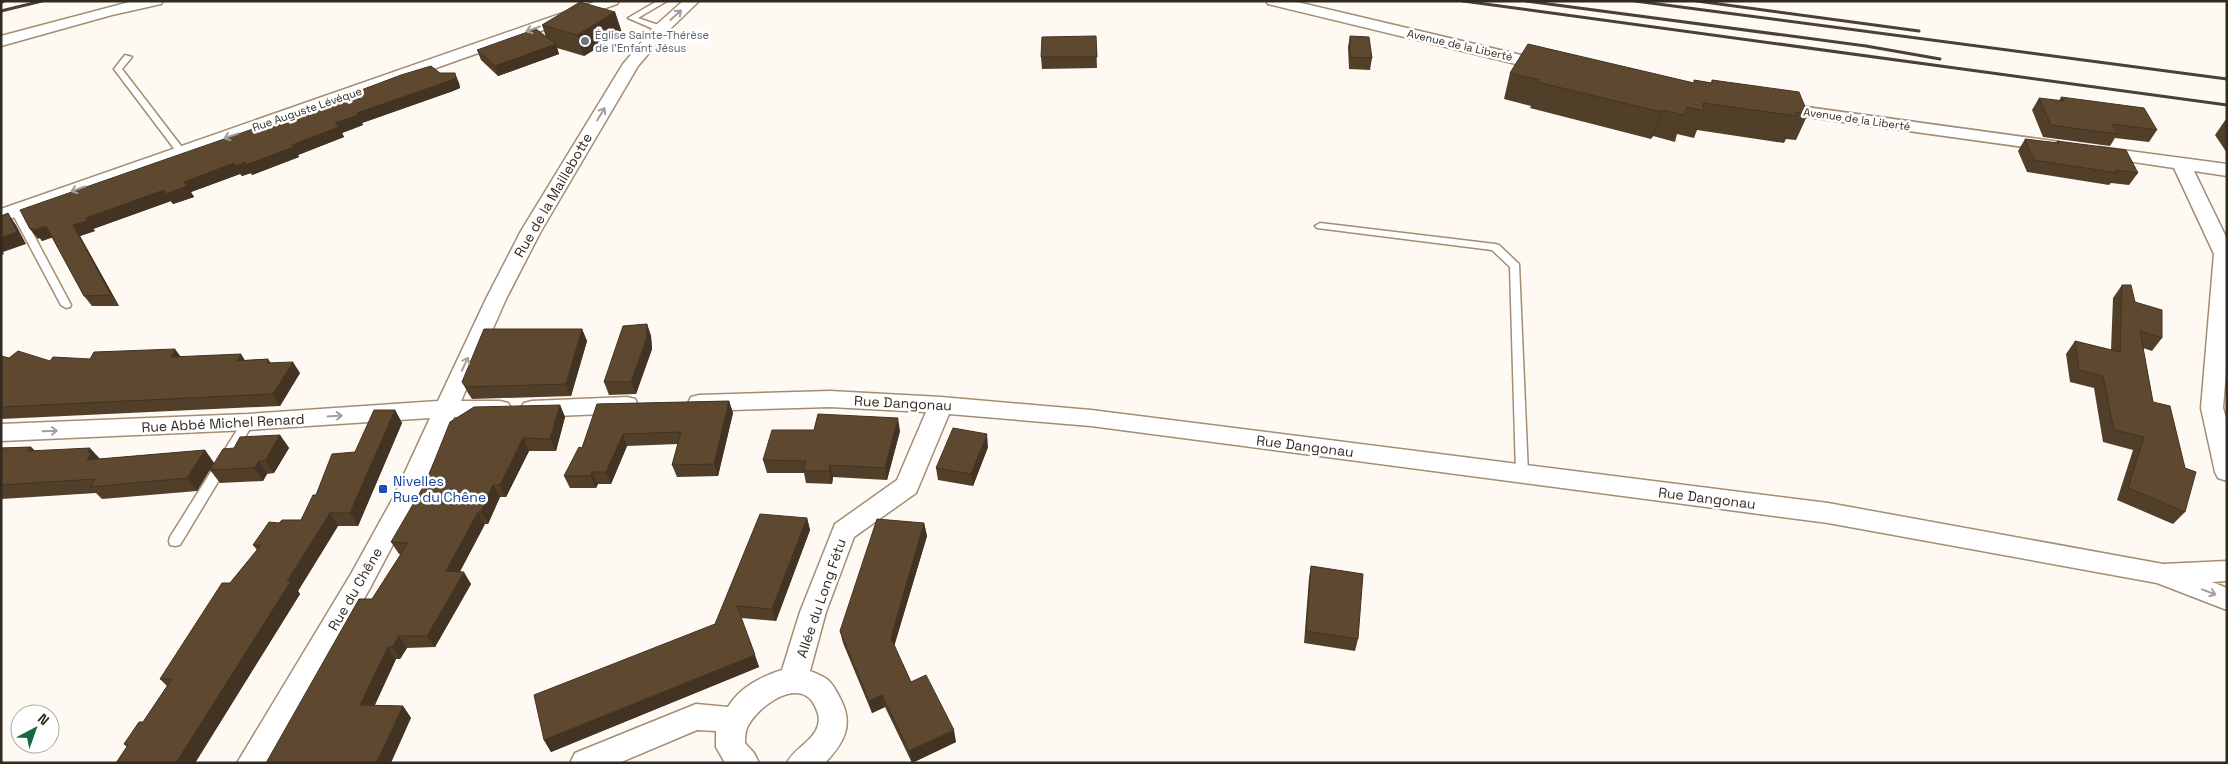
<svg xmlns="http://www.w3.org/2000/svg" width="2228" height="764" font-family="'Space Grotesk',sans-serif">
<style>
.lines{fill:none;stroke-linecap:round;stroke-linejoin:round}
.lane-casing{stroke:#a48d72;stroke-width:3}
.street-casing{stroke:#a48d72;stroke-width:3}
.lane{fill:#fff;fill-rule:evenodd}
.street{fill:#fff;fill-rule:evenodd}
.rail{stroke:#494036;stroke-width:3}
.wall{fill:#513f29}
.shaded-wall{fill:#423322}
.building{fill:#5e4930;stroke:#423322}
.oneway{stroke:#a39f9a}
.worship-dot{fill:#6b7280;stroke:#fff;stroke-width:2}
.transit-dot{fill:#1a4fb4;stroke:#fff;stroke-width:2}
.labels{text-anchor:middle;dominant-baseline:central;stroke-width:5;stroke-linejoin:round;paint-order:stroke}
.far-worship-label{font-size:11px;fill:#5b616d;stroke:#fff;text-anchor:start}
.far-street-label{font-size:11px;fill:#332a1f;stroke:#fff}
.street-label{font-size:14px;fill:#332a1f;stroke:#fff}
.transit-label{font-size:14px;fill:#164399;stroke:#fff;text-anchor:start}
</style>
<rect width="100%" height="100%" fill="#fef9f3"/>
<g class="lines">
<defs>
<path id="lane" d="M657 1H667L638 18 664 27V31H658L628 18Z
M125 55 132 57 122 69 185 151V155H179L114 69Z
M16 208 21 211 71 305 70 307 66 308 61 305 11 211Z
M1320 223 1495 244 1499 245 1519 264 1528 474 1526 477H1518L1516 474 1510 267 1492 250 1317 228 1315 226Z
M248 418 254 422 180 545 175 546 170 545 169 541 170 537 244 419Z"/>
<path id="street" d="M133 1H163L161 4 112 15 1 46V36Z
M597 1H619L617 4 1 222V209Z
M683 1H699L667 32 638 66 541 231 506 299 461 401H500L508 403 512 409 508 415 500 417H454L417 499 369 590 268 763H237L351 574 393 498 430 418 248 430 1 441V424L248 414 438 401 486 299 521 231 623 64 655 26Z
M1266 1H1293L1555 63 1557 67 1555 71 1549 72 1268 4Z
M1777 103 2053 141 2059 142 2062 146 2059 150 2053 151 1771 112 1768 108 1771 104Z
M2099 147 2227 164V176L2194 171 2227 239V360L2223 408 2227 421V481L2218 478 2215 472 2201 408 2214 254 2174 168 2093 156 2090 152 2093 148Z
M830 391 941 397 1091 410 1828 503 2163 564 2227 561V581L2212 582 2227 588V610L2157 583 1828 523 1091 426 949 414 916 493 854 537 826 612 810 671C828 678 831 680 840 698 854 724 845 742 825 763H787C794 748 814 741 818 725 820 718 818 713 815 706 800 675 757 706 747 728 745 732 745 738 745 743L754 753 759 763H725L716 747V731L697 730 619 763H570L575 753 696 704 728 707C739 688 762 676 782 670L800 612 835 524 897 480 926 412 830 407 699 411 691 409 688 403 691 397 699 395Z
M627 397 635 399 638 405 635 411 627 413 532 417 524 415 520 409 524 403 532 401Z"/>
</defs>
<use href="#lane" class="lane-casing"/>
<use href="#street" class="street-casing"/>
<use href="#lane" class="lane"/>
<use href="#street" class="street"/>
<path class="rail" d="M1463 1 2227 105
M1526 1 1866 46 1940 59
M1635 1 2227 79
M1697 1 1919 31
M1 2 4 1
M1 11 42 1"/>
</g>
<path class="wall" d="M615 12 622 33 584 56 557 48 559 54 498 76 481 60 477 50 546 37 542 25Z
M1096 36 1097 68 1042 69 1041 57Z
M1350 36 1372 58 1370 70 1349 69 1348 47Z
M440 73 459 83 460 88 453 91 362 123 363 125 342 133 344 137 298 155 299 157 252 175 251 173 242 176 240 174 191 192 194 197 173 204 171 201 93 229 95 231 80 236 119 306H92L84 296 52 237 42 241 40 238 38 239 316 107Z
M1510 73 1694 83V80L1711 83 1712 80 1808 114 1796 140 1786 139 1784 143 1697 130 1694 138 1677 134 1675 142 1653 136 1651 139 1530 108 1531 106 1504 99Z
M2061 97 2157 130 2149 142 2115 138 2110 146 2043 137 2032 110 2039 98 2059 101Z
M2226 119H2227V153L2215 135Z
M2025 139 2056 143 2057 141 2138 173 2129 185 2111 183 2109 185 2027 172 2018 151Z
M2122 285 2162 338 2152 351 2143 348 2153 402 2185 512 2173 524 2117 500 2133 450 2103 442 2094 388 2070 382 2066 354 2075 341 2111 350 2113 298Z
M647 324 651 336 652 349 636 394 609 395 604 382Z
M582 329 587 341 571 396 472 399 468 393 462 382Z
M1 356 9 358 50 361 90 359 181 357 245 360 268 359 271 363 300 373 280 406 1 419Z
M729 401 733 413 718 476 677 477 672 465 678 444 627 446 611 484H598L596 488H570L564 476 582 448 597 404Z
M560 405 565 417 556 451H529L506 497H500L488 524H485L460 571 471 584 435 647 407 648 400 659H396L375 705 403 706 411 718 266 763 401 554H399L391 542Z
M395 410 402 423 358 526H338L298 591 300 594 195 763H116L127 747 124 744 143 722 167 686 160 679 230 583 257 550 253 545 279 523 301 520 316 495 355 452Z
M900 431 887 480 833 477 832 484 806 483 804 473H767L763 460Z
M280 435 289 448 274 473 267 474 263 481 220 483 210 470 234 448Z
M31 447 35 451 99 459 205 450 214 463 197 491 102 499 96 493 1 499V448Z
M988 447 973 486 938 480 936 468Z
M807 518 810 530 776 621 741 618 759 667 551 752 544 740 715 624Z
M924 523 927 536 894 646 911 682 956 742 912 763 885 707 872 713 843 643 840 631Z
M1311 566 1358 639 1355 651 1304 643 1309 578Z"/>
<path class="shaded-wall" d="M615 12 622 33 584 56 577 35Z
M556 44 559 54 498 76 495 66Z
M455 73 459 83 460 88 453 91 362 123 363 125 342 133 344 137 298 155 299 157 252 175 246 165 292 145 357 113Z
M1662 110 1653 136 1651 139 1661 112Z
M245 162 251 173 242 176 236 166Z
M234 163 240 174 191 192 184 182Z
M187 186 194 197 173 204 166 194Z
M164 190 171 201 93 229 86 218Z
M8 213 16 225 26 244 3 252 4 254 1 255V238Z
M87 221 95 231 80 236 119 306 111 295 73 225Z
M46 226 54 237 42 241 40 238 38 239 30 229Z
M647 324 651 336 652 349 636 394 631 382Z
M582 329 587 341 571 396 566 384Z
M175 349 184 361 171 357Z
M241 354 248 365 237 361Z
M293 362 300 373 280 406 273 394Z
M729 401 733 413 718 476 714 464Z
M560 405 565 417 556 451 550 439Z
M395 410 402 423 358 526 350 513Z
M898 418 900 431 887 480 885 468Z
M623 434 627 446 611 484 606 472Z
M987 434 988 447 973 486 971 474Z
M280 435 289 448 274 473 265 461Z
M523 438 529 451 506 497 500 485Z
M31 447 43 459 28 451Z
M90 448 101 460H87L88 452Z
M205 450 214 463 197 491 187 478Z
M259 461 267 474 263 481 254 468Z
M830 465 833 477 832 484 829 471Z
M592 472 598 484 596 488 591 476Z
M493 485 500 497 488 524 481 512Z
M478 512 485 524 454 583 446 571Z
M330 513 338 526 298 591 300 594 195 763H176Z
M807 518 810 530 776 621 772 609Z
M924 523 927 536 893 650 891 638Z
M464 572 471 584 435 647 427 636Z
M399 636 407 648 400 659 392 647Z
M388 647 396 659 369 717 360 705Z
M755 655 759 667 551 752 544 740Z
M882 695 885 707 872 713 869 701Z
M403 706 411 718 391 763H376Z
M954 730 956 742 912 763 909 751Z"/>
<path class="building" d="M580 2 615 12 577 35 542 25Z
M536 29 556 44 495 66 477 50Z
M1096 36 1097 57H1041L1042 37Z
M1350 36 1369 37 1372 58 1350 57Z
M1528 44 1694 83V80L1712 83V80L1799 92 1808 114 1796 112V116L1703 103 1704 111 1687 107 1684 115 1662 110 1661 112 1537 82 1539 80 1510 73Z
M431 66 440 73H455L456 78 449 81 357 113 358 115 335 123 339 127 292 145 294 147 246 165 245 162 236 166 234 163 184 182 187 186 166 194 164 190 86 218 87 221 73 225 111 295 84 296 46 226 34 230 33 228 30 229 20 210 316 107 401 75Z
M2061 97 2144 108 2157 130 2112 124 2117 134 2051 125 2039 98 2064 101Z
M2025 139 2059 143 2057 141 2126 150 2138 173 2116 170 2117 173 2034 160Z
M8 213 17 232 1 238V216Z
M2122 285H2131L2135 302 2162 310V338L2140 331 2153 402 2170 406 2185 468 2196 472 2185 512 2128 488 2144 437 2114 430 2103 376 2079 370 2075 341 2120 352Z
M647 324V337L631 382H604L623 326Z
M484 329H582L566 384 466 387 462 382Z
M175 349 171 357 241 354 237 361 268 359 267 363 293 362 273 394 1 407V356L9 358 18 351 50 361 53 357 90 359 94 352Z
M729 401 714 464 672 465 681 432 623 434 606 472H592L591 476H564L579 447 582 448 597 404Z
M560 405 550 439 523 438 500 485H493L481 512H478L446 571 464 572 427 636H399L392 647H388L360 705 403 706 376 763H266L359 599H372L408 543 391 542 426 482 450 422 474 407Z
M374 410H395L350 513H330L287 581H291L176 763H116L128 745 124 744 139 722H143L172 679H160L222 583H230L261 545H253L269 522 279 523 282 520H301L313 495H316L332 454 355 452Z
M818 414 898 418 885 468 830 465 829 471H803L806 461 763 460 772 430H814Z
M953 428 987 434 971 474 936 468Z
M280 435 265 461H259L254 468 210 470 223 449 234 448 240 437Z
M31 447 28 451 90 448 88 452H92L87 460 205 450 187 478 91 487 95 479 1 485V448Z
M760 514 807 518 772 609 737 606 755 655 544 740 534 695 715 624Z
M877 519 924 523 891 638 911 682 926 675 954 730 909 751 882 695 869 701 840 631Z
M1311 566 1363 574 1358 639 1306 631Z"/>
<defs><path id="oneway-shaft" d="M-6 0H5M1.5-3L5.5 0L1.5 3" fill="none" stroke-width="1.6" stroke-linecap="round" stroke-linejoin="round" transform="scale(1.25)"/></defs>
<g class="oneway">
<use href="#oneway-shaft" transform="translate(676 15) rotate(-42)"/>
<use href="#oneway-shaft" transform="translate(533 29) rotate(161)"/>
<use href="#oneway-shaft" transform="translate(601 114) rotate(-59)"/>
<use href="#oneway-shaft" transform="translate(231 136) rotate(161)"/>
<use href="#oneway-shaft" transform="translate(78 189) rotate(161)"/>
<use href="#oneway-shaft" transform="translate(465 364) rotate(-65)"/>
<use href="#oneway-shaft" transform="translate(335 416) rotate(-4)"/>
<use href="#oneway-shaft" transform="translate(50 431) rotate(-2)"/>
<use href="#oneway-shaft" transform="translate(2209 592) rotate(21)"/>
</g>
<circle class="worship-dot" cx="585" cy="41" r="5"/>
<rect class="transit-dot" x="378" y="484" width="10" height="10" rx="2.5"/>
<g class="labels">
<g class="far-worship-label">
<text x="595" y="35">Église Sainte-Thérèse<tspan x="595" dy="13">de l'Enfant Jésus</tspan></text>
</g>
<g class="far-street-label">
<text transform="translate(1460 45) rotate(13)">Avenue de la Liberté</text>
<text transform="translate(307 109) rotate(-19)">Rue Auguste Lévéque</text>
<text transform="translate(1857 119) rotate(8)">Avenue de la Liberté</text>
</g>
<g class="street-label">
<text transform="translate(553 195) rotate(-60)">Rue de la Maillebotte</text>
<text transform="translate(903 403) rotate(3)">Rue Dangonau</text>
<text transform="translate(223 423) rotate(-3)">Rue Abbé Michel Renard</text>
<text transform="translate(1305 446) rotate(7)">Rue Dangonau</text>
<text transform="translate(1707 498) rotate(7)">Rue Dangonau</text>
<text transform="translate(355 589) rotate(-60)">Rue du Chêne</text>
<text transform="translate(821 598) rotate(-71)">Allée du Long Fétu</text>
</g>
<g class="transit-label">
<text x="393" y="481">Nivelles<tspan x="393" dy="16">Rue du Chêne</tspan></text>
</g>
</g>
<rect width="2228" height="764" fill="none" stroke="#332a1f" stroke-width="5"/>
<g transform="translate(35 729) rotate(41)"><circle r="24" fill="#ffffff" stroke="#adaaa5"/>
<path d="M0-4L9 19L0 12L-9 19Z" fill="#146a3c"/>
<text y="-8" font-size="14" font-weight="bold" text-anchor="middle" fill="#332a1f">N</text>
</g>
</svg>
